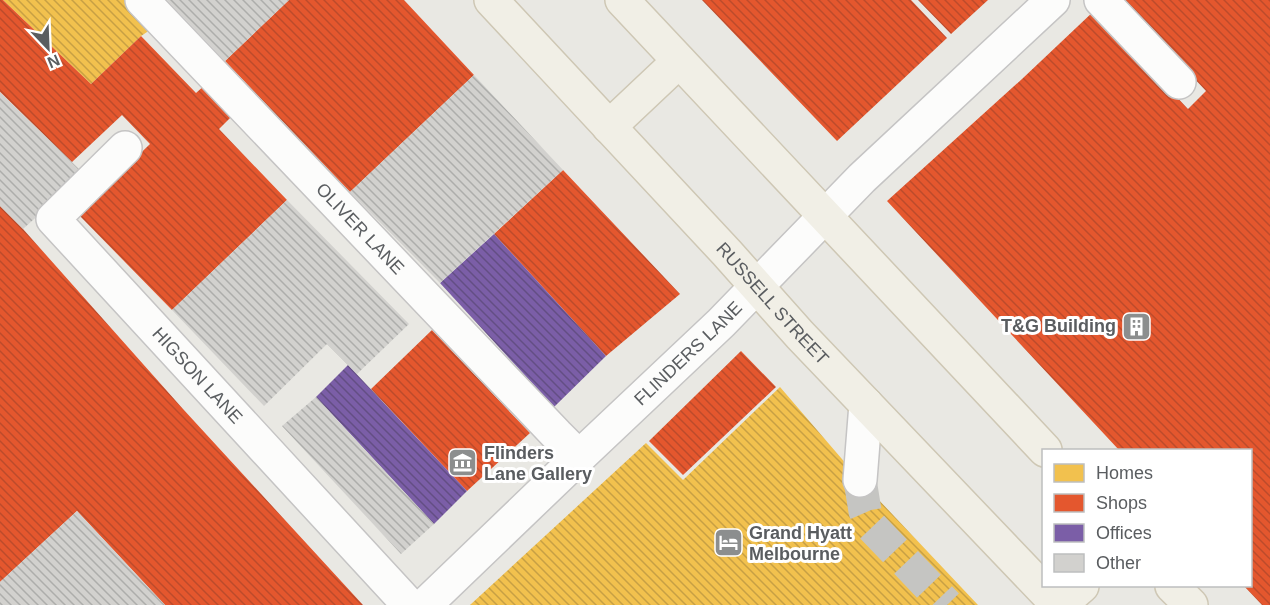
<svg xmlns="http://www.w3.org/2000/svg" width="1270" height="605" font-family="Helvetica,sans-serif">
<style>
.homes{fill:url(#homes-back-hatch)}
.shops{fill:url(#shops-back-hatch)}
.offices{fill:url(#offices-back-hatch)}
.building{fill:url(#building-back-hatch)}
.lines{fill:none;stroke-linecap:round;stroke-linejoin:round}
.minor-tunnel{stroke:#c5c5c2;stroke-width:33;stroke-dasharray:33 16;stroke-linecap:butt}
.minor-casing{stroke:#c5c4c4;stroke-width:36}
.major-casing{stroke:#cec7b4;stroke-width:36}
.minor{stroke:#fcfcfb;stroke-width:33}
.major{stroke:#f1efe6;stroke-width:33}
.labels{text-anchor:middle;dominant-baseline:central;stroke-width:6;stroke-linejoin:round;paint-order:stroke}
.street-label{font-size:18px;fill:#5a5d60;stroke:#fff}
.poi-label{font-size:18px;font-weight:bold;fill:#5a5d60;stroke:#fff;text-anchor:start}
</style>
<defs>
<pattern id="homes-back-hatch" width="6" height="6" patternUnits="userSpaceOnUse" patternTransform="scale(1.5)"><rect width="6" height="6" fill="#f2c14e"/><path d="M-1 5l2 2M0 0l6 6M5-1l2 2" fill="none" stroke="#c7a044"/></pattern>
<pattern id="shops-back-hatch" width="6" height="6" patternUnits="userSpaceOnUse" patternTransform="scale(1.5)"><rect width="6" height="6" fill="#e4572e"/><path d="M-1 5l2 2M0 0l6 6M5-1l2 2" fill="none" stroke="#bc4b2b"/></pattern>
<pattern id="offices-back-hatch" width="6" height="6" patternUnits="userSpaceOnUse" patternTransform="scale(1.5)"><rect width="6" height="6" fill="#7b5ea7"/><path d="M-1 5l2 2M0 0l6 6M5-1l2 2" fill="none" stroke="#634e84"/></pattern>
<pattern id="building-back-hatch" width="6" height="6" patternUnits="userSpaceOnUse" patternTransform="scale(1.5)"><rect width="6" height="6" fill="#d2d1ce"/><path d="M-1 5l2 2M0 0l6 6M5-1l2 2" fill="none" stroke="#adadab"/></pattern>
</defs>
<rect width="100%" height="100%" fill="#e9e8e3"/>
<path class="homes" d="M3 0H130L156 26 141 36 91 84Z
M780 387 860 480 978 605H470L646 443 683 480Z"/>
<path class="shops" d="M0 0H3L91 84 141 36 196 93 206 84 234 114 219 129 287 200 172 310 78 214 150 144 122 115 72 162 0 92Z
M289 0H404L474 75 350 192 225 61Z
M702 0H911L947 38 837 141Z
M918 0H988L951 34Z
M1121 0H1270V605H1262L1244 586H1250V450H1119L887 201 1022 79 1095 10 1188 109 1206 91Z
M563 170 680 294 606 356 494 234Z
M0 206 23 229 183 409 363 605H165L77 511 0 582Z
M432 330 530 433 467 491 371 389Z
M741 351 776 387 683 475 649 441Z"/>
<path class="offices" d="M494 234 606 356 554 407 440 283Z
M348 365 467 491 434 524 316 397Z"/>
<path class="building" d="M167 0H289L225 61Z
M474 75 563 170 440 283 350 192Z
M0 92 84 174 23 229 0 206Z
M287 200 409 324 357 374 327 344 264 406 172 310Z
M316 397 434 524 401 554 282 426Z
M77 511 165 605H0V582Z"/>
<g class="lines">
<path class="minor-tunnel" d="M860 480 865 511 872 527 947 605"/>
<defs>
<g id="minor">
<path id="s1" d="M142 0 557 435 579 457"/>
<path d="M1101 0 1179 82"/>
<path id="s2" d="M125 148 53 219 409 605"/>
<path d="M860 480 866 404"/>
<path id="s3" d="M425 605 579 457 721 323 862 178 1053 0"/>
</g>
<g id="major">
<path id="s4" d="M491 0 727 253 800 335 1058 605"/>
<path d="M622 0 1045 450"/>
<path d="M609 127 679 61"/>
<path d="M1172 586 1191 605"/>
<path d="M1060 605 1082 586"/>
</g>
</defs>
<use href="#minor" class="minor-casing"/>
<use href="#major" class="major-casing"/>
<use href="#minor" class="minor"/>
<use href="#major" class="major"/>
</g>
<defs>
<symbol id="building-square" viewBox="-11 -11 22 22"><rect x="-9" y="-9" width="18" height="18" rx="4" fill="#8c8e8e" stroke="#fff"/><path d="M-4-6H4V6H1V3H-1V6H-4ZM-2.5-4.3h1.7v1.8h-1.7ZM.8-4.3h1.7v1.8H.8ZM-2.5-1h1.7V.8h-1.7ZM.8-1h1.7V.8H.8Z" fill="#fff"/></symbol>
<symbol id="museum-square" viewBox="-11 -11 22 22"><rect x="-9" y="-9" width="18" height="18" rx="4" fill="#8c8e8e" stroke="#fff"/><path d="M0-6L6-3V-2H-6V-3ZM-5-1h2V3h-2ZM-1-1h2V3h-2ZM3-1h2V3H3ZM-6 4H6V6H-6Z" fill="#fff"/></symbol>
<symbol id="hotel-square" viewBox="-11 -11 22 22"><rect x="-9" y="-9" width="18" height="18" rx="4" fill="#8c8e8e" stroke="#fff"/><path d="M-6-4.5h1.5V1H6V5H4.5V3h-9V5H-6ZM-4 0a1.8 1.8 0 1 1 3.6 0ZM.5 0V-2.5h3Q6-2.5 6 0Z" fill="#fff"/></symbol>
</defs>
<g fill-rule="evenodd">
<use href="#building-square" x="1120" y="310" width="33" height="33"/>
<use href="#museum-square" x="446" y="446" width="33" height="33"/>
<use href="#hotel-square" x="712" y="526" width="33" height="33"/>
</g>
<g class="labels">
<g class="street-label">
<text stroke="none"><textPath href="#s1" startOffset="316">OLIVER LANE</textPath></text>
<text stroke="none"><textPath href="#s4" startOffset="414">RUSSELL STREET</textPath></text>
<text stroke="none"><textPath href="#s3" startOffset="364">FLINDERS LANE</textPath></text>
<text stroke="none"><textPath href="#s2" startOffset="314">HIGSON LANE</textPath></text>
</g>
<g class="poi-label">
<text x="1116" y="326" text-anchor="end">T&amp;G Building</text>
<text x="484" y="453">Flinders<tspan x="484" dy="21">Lane Gallery</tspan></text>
<text x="749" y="533">Grand Hyatt<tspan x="749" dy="21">Melbourne</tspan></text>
</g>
</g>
<rect x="1042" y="449" width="210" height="138" fill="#ffffff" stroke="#bdbebf" stroke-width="1.5"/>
<rect x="1054" y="464" width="30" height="18" fill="#f2c14e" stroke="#bdbebf" stroke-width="1.5"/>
<text x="1096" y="479" font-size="18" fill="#5a5d60">Homes</text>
<rect x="1054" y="494" width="30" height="18" fill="#e4572e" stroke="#bdbebf" stroke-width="1.5"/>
<text x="1096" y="509" font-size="18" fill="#5a5d60">Shops</text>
<rect x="1054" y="524" width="30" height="18" fill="#7b5ea7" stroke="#bdbebf" stroke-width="1.5"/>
<text x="1096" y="539" font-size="18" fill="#5a5d60">Offices</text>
<rect x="1054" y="554" width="30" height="18" fill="#d2d1ce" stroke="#bdbebf" stroke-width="1.5"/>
<text x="1096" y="569" font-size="18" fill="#5a5d60">Other</text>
<g transform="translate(48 48) rotate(157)" stroke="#ffffff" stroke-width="4.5" paint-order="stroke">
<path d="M0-4.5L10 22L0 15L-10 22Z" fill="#5a5d60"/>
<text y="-9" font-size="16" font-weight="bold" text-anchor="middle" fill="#5a5d60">N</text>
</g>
</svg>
